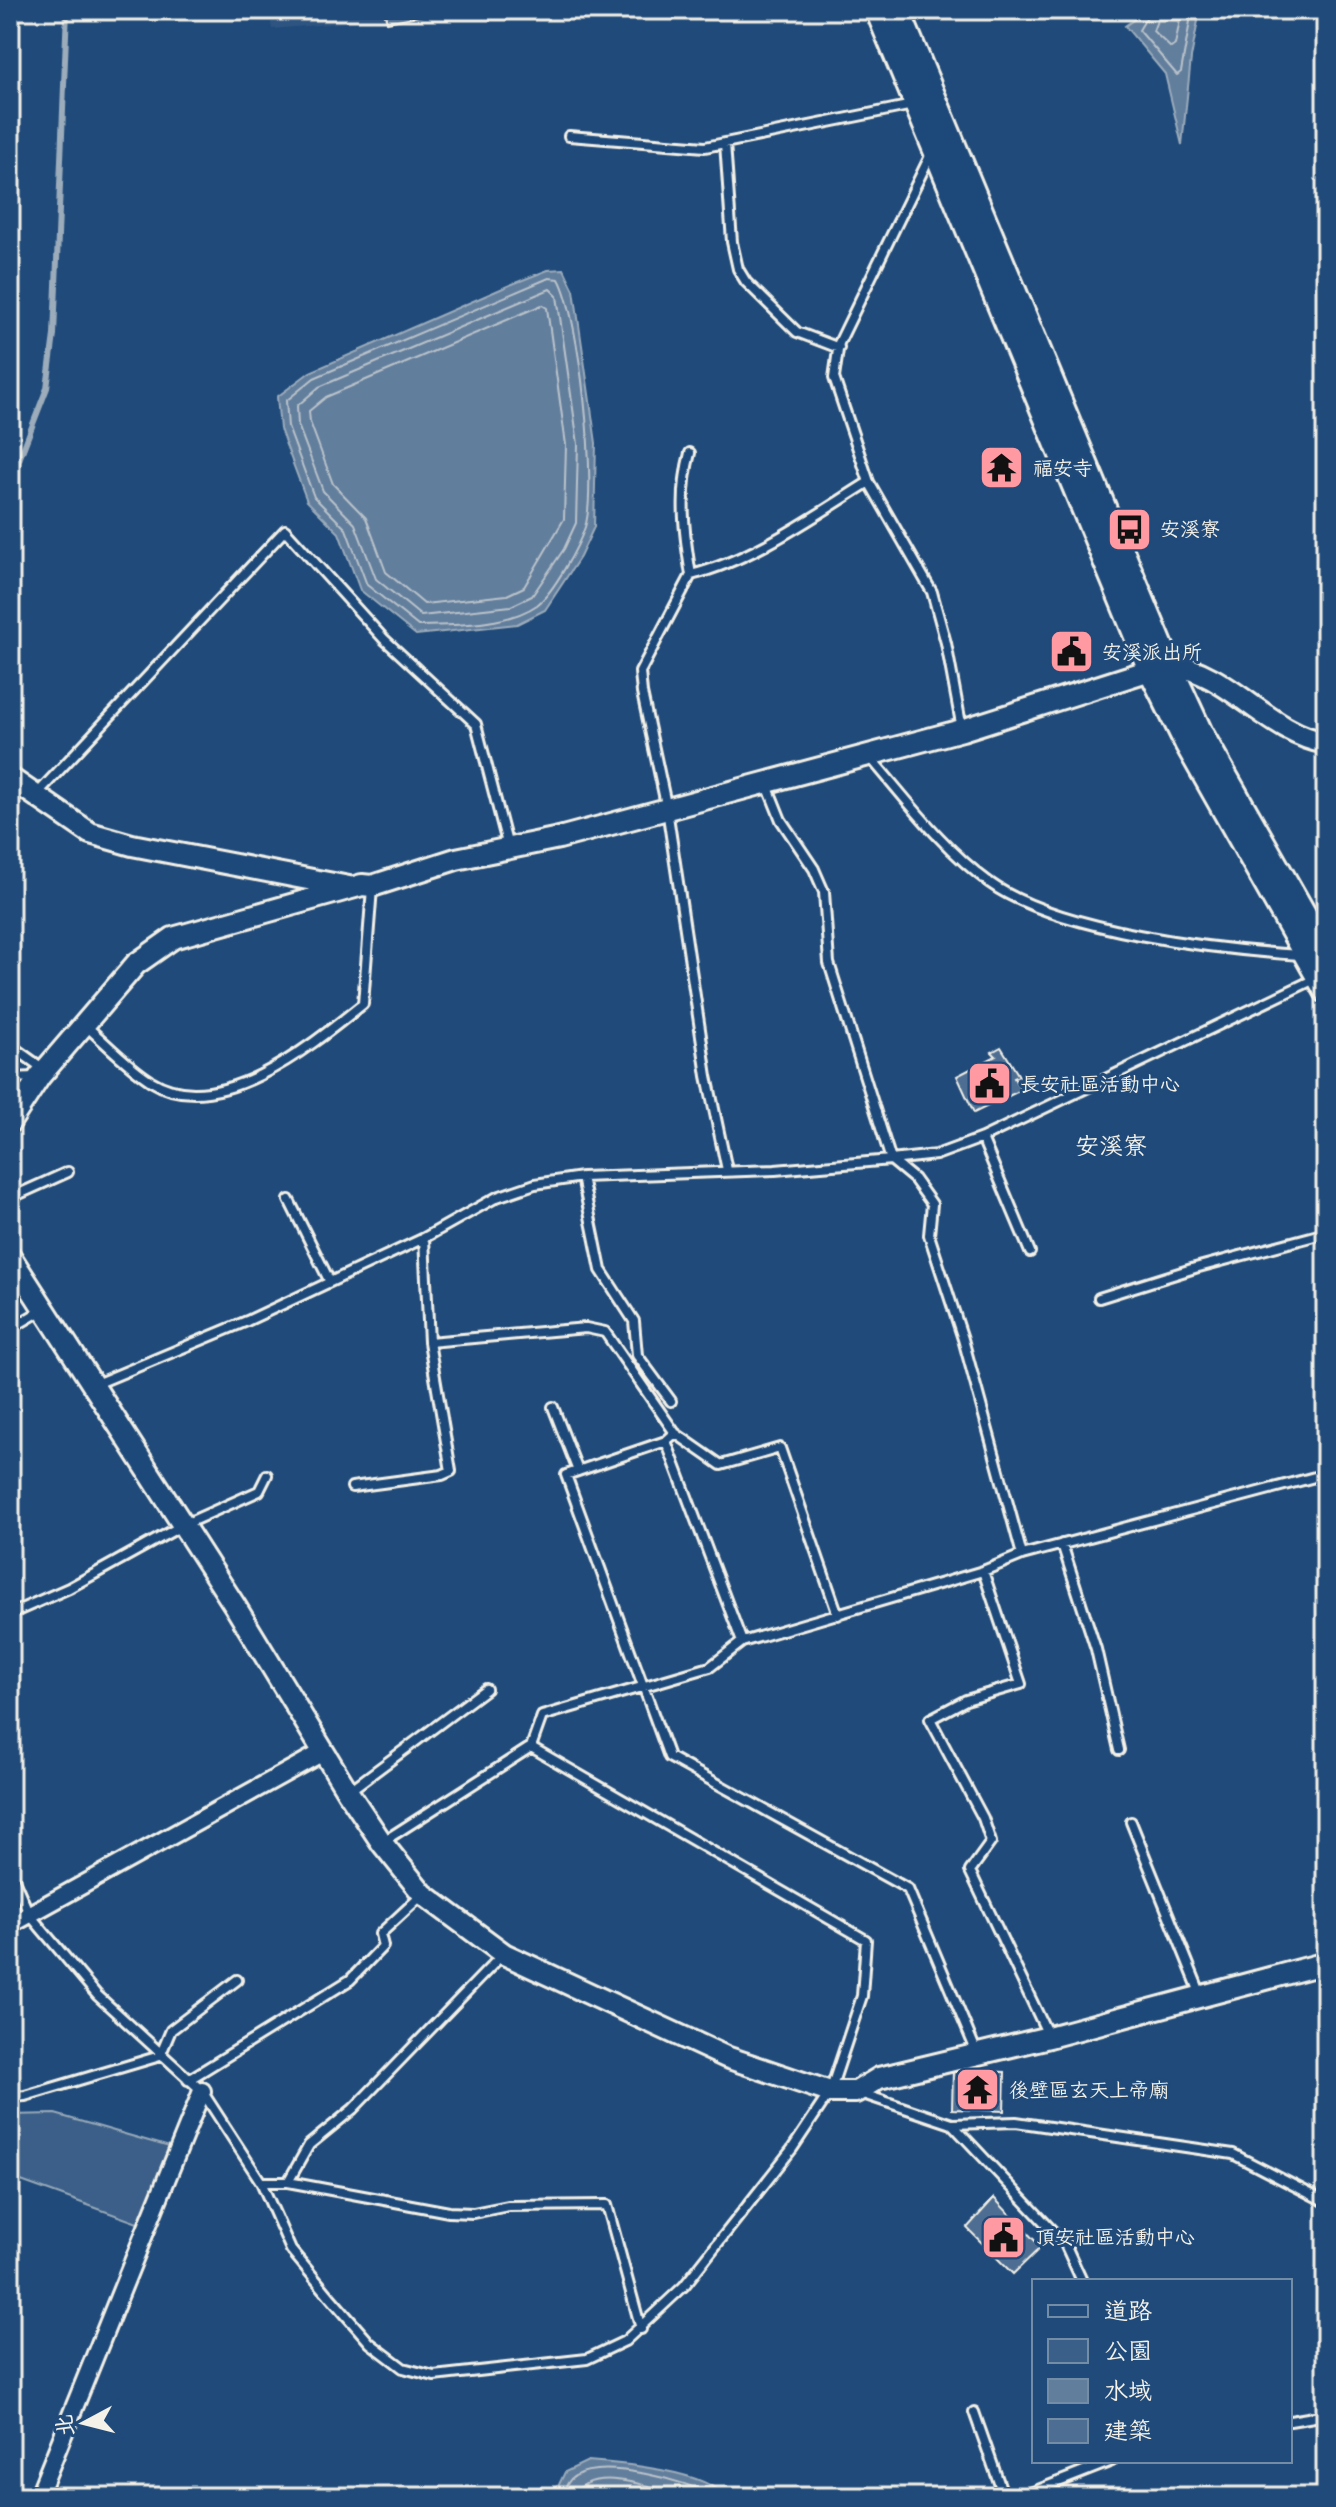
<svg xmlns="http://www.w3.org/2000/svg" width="1336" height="2507" font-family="Pangolin,'LXGW WenKai TC',sans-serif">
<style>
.built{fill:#2d5581}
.green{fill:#3a5f88;stroke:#97a8b8;stroke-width:2}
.water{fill:#627e9d;stroke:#9cacbb;stroke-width:2}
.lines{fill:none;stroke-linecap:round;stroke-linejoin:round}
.shore{stroke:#bac3ca;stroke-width:2}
.stream{stroke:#9cacbb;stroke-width:6}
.building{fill:#4d6e92;stroke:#f4f1e8;stroke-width:2}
.service-casing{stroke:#f4f1e8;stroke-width:14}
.minor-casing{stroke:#f4f1e8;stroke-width:22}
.tertiary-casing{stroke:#f4f1e8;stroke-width:26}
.secondary-casing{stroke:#f4f1e8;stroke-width:28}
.service{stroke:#1f4a7a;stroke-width:8}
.minor{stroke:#1f4a7a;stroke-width:16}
.tertiary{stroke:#1f4a7a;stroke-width:20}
.secondary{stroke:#1f4a7a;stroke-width:22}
.labels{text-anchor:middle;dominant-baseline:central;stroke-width:6;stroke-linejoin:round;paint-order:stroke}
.poi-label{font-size:20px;fill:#f4f1e8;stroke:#1f4a7a;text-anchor:start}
.quarter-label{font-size:24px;fill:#f4f1e8;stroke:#1f4a7a}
</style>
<rect width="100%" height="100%" fill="#1f4a7a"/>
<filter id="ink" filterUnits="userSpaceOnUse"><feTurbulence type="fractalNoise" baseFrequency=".0125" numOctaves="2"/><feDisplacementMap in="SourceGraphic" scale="16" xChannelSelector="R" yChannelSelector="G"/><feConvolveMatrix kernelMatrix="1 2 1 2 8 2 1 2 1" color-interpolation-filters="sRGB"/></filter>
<g filter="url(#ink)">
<path class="built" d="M269 10H487L272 29Z"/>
<path class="green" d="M55 2114 173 2148 143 2225 10 2177V2115Z"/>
<path class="water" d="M1147 10H1200L1191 58 1182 145 1165 74 1125 26Z
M564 269 574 290 596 443 594 527 580 557 545 610 517 624 416 635 360 590 339 533 307 501 280 429 277 397 310 372 510 285 548 270Z
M588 2461C616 2463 710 2471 723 2497H553L565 2472Z"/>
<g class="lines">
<path class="shore" d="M1151 10 1139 30 1177 75 1181 72 1192 10
M1161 10 1153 31 1171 48 1175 45 1182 10
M549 278 559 279C579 314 598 487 585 527 579 546 553 593 537 605 507 626 454 625 418 626L367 585 346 529 314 497 288 427 286 401 314 378Z
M550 289 557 296 578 444 576 523 564 549 532 596 511 606 421 616 376 579 355 524 323 491 298 425 297 406 319 387Z
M542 305 547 308 566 445 564 519 524 587 507 595 424 604 386 572 366 518 333 484 310 422 309 411 326 397Z
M562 2497C565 2490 567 2480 575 2476 603 2459 687 2480 714 2497
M573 2497C590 2461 660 2491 691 2497"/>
<path class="stream" d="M10 483 47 388 54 335 67 10"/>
</g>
<path class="building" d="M384 10H449L387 22Z
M1001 1047 1019 1076 1014 1078 1021 1090 974 1113 957 1076 996 1056 992 1052Z
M953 2070 1005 2072 1004 2111 952 2109Z
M994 2198 1041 2247 1013 2274 967 2228Z"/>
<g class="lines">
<defs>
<path id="service" d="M569 136 705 147 913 105
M725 143 732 242 738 269 746 282 797 332 839 348
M931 154 839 343 834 378 869 482 932 592 946 643 962 729
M690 453C679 494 684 533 691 575
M869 756C907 800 943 849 990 883 1057 931 1219 950 1301 955
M767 785 781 820 814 869 824 892 829 963 891 1160 914 1179 932 1204 929 1235 963 1339 1022 1555
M37 794 285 530 384 639 476 724 508 847
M85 1025C106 1043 127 1066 151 1081 218 1123 312 1045 363 1004L372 888
M10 1045 45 1070
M10 1078 35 1077
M982 1138 1030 1252
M727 1170 707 1076 667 809 642 693 640 672 691 575C755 559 814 516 869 482
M582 1177 601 1270 634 1321 637 1355 671 1401
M10 1198 68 1172
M289 1200 330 1282
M1099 1298 1195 1268 1326 1233
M10 1329 44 1309
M429 1342 586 1328 605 1332 675 1433 666 1441
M96 1384 247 1321 424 1238 497 1197 535 1184 582 1177 775 1170 891 1160 936 1155 982 1138 1319 977 1326 964
M553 1407 578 1471
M675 1433 721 1465 780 1448 838 1615
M352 1487 442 1475 451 1471 429 1342 424 1238
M1062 1544 1096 1649 1119 1750
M983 1571 1021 1684 966 1700 930 1719 983 1818 991 1842 970 1871 1049 2037
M10 1614 69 1588 183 1525 259 1491 267 1475
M742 1642 666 1441 566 1475 669 1757 908 1889 977 2053
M349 1791 486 1689
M1131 1822 1201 1995
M384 1841 531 1747 542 1716 710 1667 742 1642 983 1571 1022 1555 1326 1474
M10 1870 29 1914 97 1995 202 2091 261 2182 291 2250 331 2298 370 2343 403 2368 434 2376 587 2359 625 2341 684 2286 792 2149 830 2092 862 1996 866 1940 531 1747
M188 2080 350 1980 383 1946 380 1934 422 1895
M860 2093 952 2124 1065 2244 1082 2281
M10 2097 25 2096 160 2056 171 2030 237 1980
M952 2124 1016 2122 1233 2154 1326 2202
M261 2182H288L449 2212 473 2213 508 2206 607 2205 641 2329
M288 2182 309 2145 353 2109 503 1954
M974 2412 1004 2497
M1290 2421 1326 2415
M1020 2497 1112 2461"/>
<path id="minor" d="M10 1925 323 1752
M38 2497 202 2091"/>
<path id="tertiary" d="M10 778 90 833 132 845 349 887
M10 1122 40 1076 136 964 173 938 362 885 372 886 456 859 559 838 962 730 1169 664C1230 672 1267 733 1326 743
M10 1256 235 1606 348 1792 382 1843 423 1894 504 1954 726 2057 830 2092H856L879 2078 1049 2037 1326 1963"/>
<path id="secondary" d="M877 10 1150 670 1186 743 1326 991
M898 10 1169 664 1201 733 1326 952"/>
</defs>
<use href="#service" class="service-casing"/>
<use href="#minor" class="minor-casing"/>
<use href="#tertiary" class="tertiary-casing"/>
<use href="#secondary" class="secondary-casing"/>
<use href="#service" class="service"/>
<use href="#minor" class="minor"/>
<use href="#tertiary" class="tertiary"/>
<use href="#secondary" class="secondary"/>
</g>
</g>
<defs>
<symbol id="temple-square" viewBox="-11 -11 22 22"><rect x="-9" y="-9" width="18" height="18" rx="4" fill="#ff9aa2" stroke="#1f4a7a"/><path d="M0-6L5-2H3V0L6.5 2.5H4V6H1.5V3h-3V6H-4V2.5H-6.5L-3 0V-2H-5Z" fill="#111"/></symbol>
<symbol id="bus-square" viewBox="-11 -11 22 22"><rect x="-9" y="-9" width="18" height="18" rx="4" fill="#ff9aa2" stroke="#1f4a7a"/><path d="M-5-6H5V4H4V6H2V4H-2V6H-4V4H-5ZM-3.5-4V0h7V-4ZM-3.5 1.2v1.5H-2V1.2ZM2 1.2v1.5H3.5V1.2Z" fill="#111"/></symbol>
<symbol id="civic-square" viewBox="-11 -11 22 22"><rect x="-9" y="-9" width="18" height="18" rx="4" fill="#ff9aa2" stroke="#1f4a7a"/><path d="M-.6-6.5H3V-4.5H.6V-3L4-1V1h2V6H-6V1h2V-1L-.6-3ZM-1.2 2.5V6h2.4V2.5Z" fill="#111"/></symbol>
</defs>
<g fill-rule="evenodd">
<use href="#temple-square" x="976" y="442" width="51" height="51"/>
<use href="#bus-square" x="1104" y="504" width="51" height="51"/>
<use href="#civic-square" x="1046" y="626" width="51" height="51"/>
<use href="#civic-square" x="964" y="1058" width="51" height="51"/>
<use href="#temple-square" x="952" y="2064" width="51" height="51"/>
<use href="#civic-square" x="978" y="2212" width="51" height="51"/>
</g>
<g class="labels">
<g class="poi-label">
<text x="1033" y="468">福安寺</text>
<text x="1160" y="529">安溪寮</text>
<text x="1102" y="652">安溪派出所</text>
<text x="1020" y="1084">長安社區活動中心</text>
<text x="1009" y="2090">後壁區玄天上帝廟</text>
<text x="1035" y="2237">頂安社區活動中心</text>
</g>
<g class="quarter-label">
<text x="1111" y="1146">安溪寮</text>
</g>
</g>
<rect width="1336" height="2507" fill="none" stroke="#1f4a7a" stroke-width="40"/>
<rect x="20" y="20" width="1296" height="2467" fill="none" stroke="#f4f1e8" stroke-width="3" filter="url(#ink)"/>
<rect x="1032" y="2279" width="260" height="184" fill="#1f4a7a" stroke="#748da6" stroke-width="2"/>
<rect x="1048" y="2305" width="40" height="12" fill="#1f4a7a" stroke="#748da6" stroke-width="2"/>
<text x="1104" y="2319" font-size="24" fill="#f4f1e8">道路</text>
<rect x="1048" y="2339" width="40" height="24" fill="#3a5f88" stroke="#748da6" stroke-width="2"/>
<text x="1104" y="2359" font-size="24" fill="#f4f1e8">公園</text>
<rect x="1048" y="2379" width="40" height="24" fill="#627e9d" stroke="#748da6" stroke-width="2"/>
<text x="1104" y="2399" font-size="24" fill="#f4f1e8">水域</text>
<rect x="1048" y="2419" width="40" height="24" fill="#4d6e92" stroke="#748da6" stroke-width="2"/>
<text x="1104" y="2439" font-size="24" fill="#f4f1e8">建築</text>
<g transform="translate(84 2423) rotate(263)" stroke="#1f4a7a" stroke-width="6" paint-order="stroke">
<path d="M0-6L14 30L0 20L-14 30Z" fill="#f4f1e8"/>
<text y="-12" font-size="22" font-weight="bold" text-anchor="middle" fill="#f4f1e8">北</text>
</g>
</svg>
